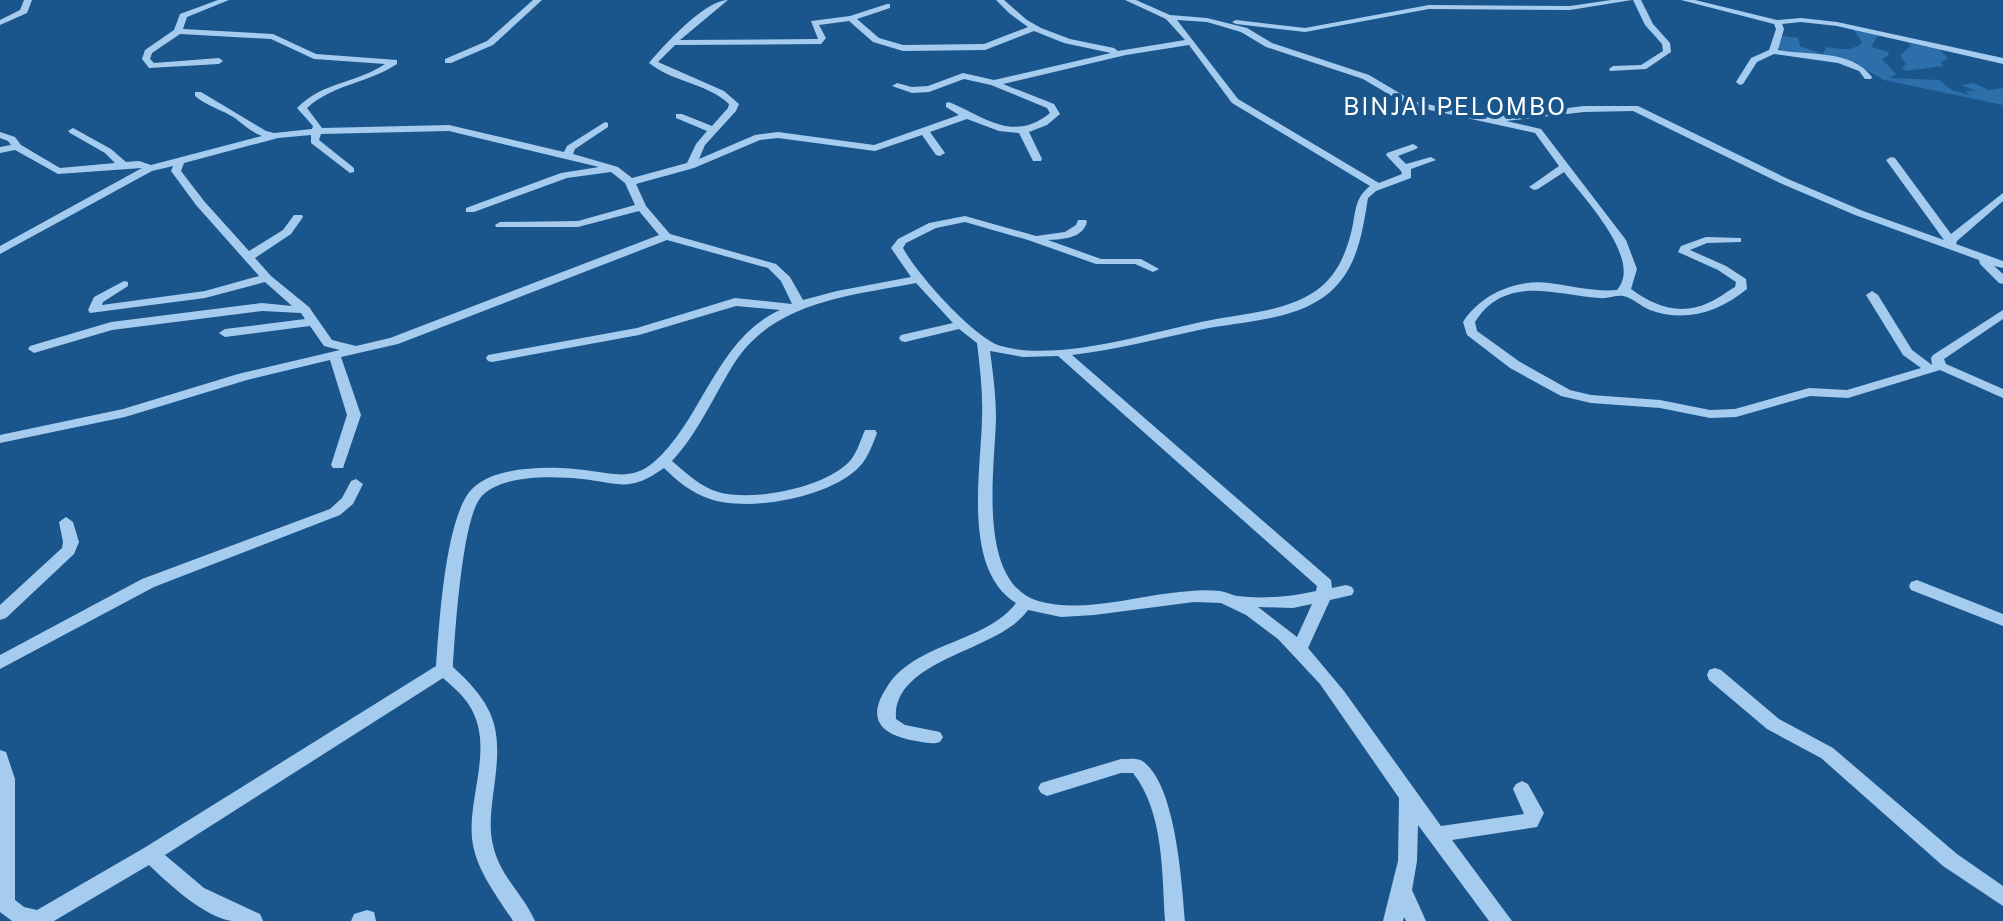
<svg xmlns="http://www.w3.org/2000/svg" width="2003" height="921" font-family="'Public Sans',sans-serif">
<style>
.green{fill:#2d6fab}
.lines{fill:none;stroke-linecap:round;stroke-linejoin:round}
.minor{fill:#a5ccee;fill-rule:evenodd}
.labels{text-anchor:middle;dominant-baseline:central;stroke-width:8;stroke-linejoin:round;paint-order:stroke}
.far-quarter-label{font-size:24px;letter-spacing:2px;fill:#fff;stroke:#1a558c}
</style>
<rect width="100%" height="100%" fill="#1a558c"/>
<path class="green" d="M1852 28 1882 36 1877 37 1871 47 1888 52 1889 55 1882 59 1896 74 1890 78 1939 80 1952 90 1969 95 1966 91H1976L1961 85 1973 83 1989 90 2003 88V105L1884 80 1859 66 1783 52 1778 47 1783 36 1798 38 1800 46 1823 54 1826 47C1837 49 1855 52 1862 42Z
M1907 43 1939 49 1948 58 1941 62 1943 66 1906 71 1902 67 1906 64 1900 55 1911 46Z"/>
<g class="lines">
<path class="minor" d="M24 0H32L27 13 0 25V20L20 10Z
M218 0H229L187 17 183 29 273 34 316 54 397 60V64C369 83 333 84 307 108L322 128 449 125 564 152 567 146 605 122 608 123V127L575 149 573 154 618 167 632 178 687 163 696 144 707 131 676 118V114H682L712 126 728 108 729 104C707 83 672 82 649 63 664 45 705 0 728 0L680 40 818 39 811 21 850 16 887 4H890V8L857 19 879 38 903 45 984 44 1028 27 1009 13 996 0H1004L1027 20 1041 28 1070 39 1114 48 1118 51 1185 40 1166 19 1125 0H1136L1170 15 1207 18 1247 28 1272 43 1369 75 1413 101 1496 119 1501 116 1584 106H1638L1788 179 1863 211 1944 240 1886 160 1891 157 1895 158 1951 234 2003 193V201L1957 241 1956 244 2003 261V268L1994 266 2003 274V284L1999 283 1980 264 1979 260 1855 215 1780 183 1633 111 1584 112 1506 121 1541 129 1626 240 1637 269 1631 289C1654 306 1680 316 1708 303 1718 299 1726 292 1735 287L1736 282 1718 270 1678 252 1681 246 1706 237 1741 238V242L1707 243 1690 250 1726 266 1746 279 1747 289C1719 312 1685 323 1650 310 1642 307 1631 297 1623 296 1616 295 1607 299 1599 298 1555 295 1505 274 1475 322L1477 331 1520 362 1570 390 1591 395 1660 400 1710 410 1735 409 1809 388 1847 390 1921 368 1903 355 1866 295 1872 291 1878 295 1912 350 1932 365 1931 358 1933 355 2003 310V319L1944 359 1946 364 2003 389V398L1940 370 1848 398 1810 396 1736 417 1710 418 1660 408 1591 403 1561 396 1510 368 1467 335 1463 322C1481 294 1516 279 1549 283 1573 286 1594 292 1617 290 1644 260 1582 196 1564 172L1538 189 1534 190 1529 187 1559 166 1535 133 1407 105 1363 79 1266 47 1241 32 1207 22 1177 20 1238 99 1379 183 1402 174 1401 171 1386 155 1387 153 1413 144 1418 147 1416 149 1398 156 1406 164 1431 157 1436 160 1411 169V178L1376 191 1368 198C1363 228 1359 260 1338 284 1305 322 1244 320 1199 330 1157 339 1115 350 1072 355L1331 580 1332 588 1346 585 1352 587 1354 591 1352 595 1330 600 1308 648 1344 691 1441 826 1524 814 1513 789 1516 784 1522 781 1528 784 1544 813 1537 827 1452 840 1512 921H1489L1418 825 1417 861 1412 890 1426 921H1406L1404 917 1403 921H1383L1398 861 1399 798 1320 684 1278 639 1246 615 1221 603 1194 602 1094 615 1061 617 1028 610C999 652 892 658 896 719L905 725 940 732 943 737 940 742C932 745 925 742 916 741 882 735 865 720 887 687 915 642 986 643 1016 603 962 570 981 471 982 418 983 393 980 368 977 343L959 329 905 342 901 341 899 338 901 335 953 323 916 283C850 296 775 301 735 362 714 395 699 432 672 461 686 473 701 487 718 492 753 502 822 488 848 463 857 454 860 441 865 430H875L877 433C872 446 867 461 856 470 825 498 749 512 710 499 692 493 677 481 664 468 629 493 620 483 582 479 554 476 501 474 481 497 462 519 455 634 453 667 500 710 502 733 493 795 491 812 489 829 493 845 499 875 523 894 535 921H513C497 896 475 869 472 838 468 795 495 745 469 705 462 694 452 686 443 678L165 855 204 888 260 914 263 921C253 921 242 921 232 921 204 917 169 884 149 865L54 921H12L0 912V750L6 752 15 779V900L24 907 37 910 144 848 436 666C439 627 445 514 473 488 498 464 559 466 591 471 615 474 633 480 654 462 703 419 716 339 780 310L736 306 639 335 492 362 488 361 486 358 488 355 637 328 735 298 792 304 781 281 768 268 667 240 398 344 341 357 361 415 343 468H333L331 465 347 415 330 360 247 380 125 417 0 443V435L123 409 238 374 340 350 324 346 310 326 225 337 219 333 225 329 305 319 301 313 262 311 112 330 34 353 28 349 30 346 111 322 262 303 292 306 265 282 205 298 90 313 88 310 94 297 124 281 128 282V286L103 302 102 305 205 291 259 276 196 205 171 171 173 166 152 171 0 254V246L142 168 58 174 15 150 0 153V147L11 145 8 141 0 138V132L15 137 21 145 60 168 115 163 105 153 70 133 68 131 73 128 111 149 126 162 139 161 151 165 262 136C251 132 244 125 235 118 222 110 207 106 195 96V92H201L266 131 274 133 312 129 313 126 297 108C322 82 357 83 385 64L314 59 271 39 180 34 152 53 150 59 154 63 219 58 223 61 219 64 149 68 142 59 145 50 174 30 180 14ZM849 21 873 42 903 51 985 50 1034 31 1064 43 1111 53 994 80 963 73 928 86 912 87 897 83 892 86 912 93 929 92 964 79 991 85 1047 108 1050 113C1013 143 985 117 949 102L946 103V107L959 115 874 145 778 132 755 135 699 159 705 145 736 111 739 104 724 91 658 62 675 45 821 44 826 38 819 25ZM1189 45 1232 103 1370 186C1356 197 1356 208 1353 224 1342 277 1320 298 1268 310 1246 315 1223 317 1201 322 1145 334 1057 362 1001 346 975 339 916 273 903 248L906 243 936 228 965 222 1028 240 1096 264H1135L1153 272 1159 269 1141 259H1101L1048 240C1063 239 1082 239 1087 222L1086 220H1078L1076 225 1065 232 1036 236 965 216 929 223 898 239 891 248 911 277 837 291 803 300 790 277 776 264 670 234 646 206 636 184 694 168 760 140 778 138 875 151 922 135 936 155 940 156 945 153 930 132 967 119 999 131 1019 133 1033 161H1041L1042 159 1029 132 1047 125 1060 114 1054 104 1003 84 1126 55ZM449 131 599 167 561 173 466 208V212H474L567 178 611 172 625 183 635 205 578 221 500 222 495 225 496 227H578L639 211 659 235 390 338 356 346 332 340 309 307 271 276 255 258 291 234 303 217 302 215H294L283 230 249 251 204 201 181 171 184 163 278 138 311 135V143L350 173 354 172V168L319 140 321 134ZM990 351 1023 357 1058 356 1317 586 1316 591C1291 597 1262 599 1237 596 1232 595 1226 592 1220 591 1204 589 1187 591 1171 593 1129 598 1080 613 1038 601 976 582 995 467 996 418 996 396 993 373 990 351ZM1312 604 1297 637 1258 607 1293 608Z
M533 0H542L493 45 451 63H445V59L487 41Z
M1611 0H1632L1570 10 1429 9 1305 32 1236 24 1232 22 1236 20 1305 28 1429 5 1570 6Z
M1633 0H1641L1653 24 1670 43 1671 52 1646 69 1610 71 1609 69 1613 66 1641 65 1663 51 1662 44 1645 25Z
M1681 0H1695L1777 20 1801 18 1837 22 2003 58V64L1837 26 1801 22 1782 24 1784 29 1778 50C1809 56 1851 49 1872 77L1871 79H1865L1859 71 1838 63 1774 54 1757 62 1743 84 1740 85 1736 82 1751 58 1769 50 1776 29 1774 24Z
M356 479 363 484 353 504 340 515 154 587 0 669V655L142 579 330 509 342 498 351 481Z
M66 517 73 522 79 542 74 554 6 618 0 620V605L62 548 63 542 59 522Z
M1917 580 2003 614V626L1911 590 1909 586 1911 582Z
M1715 668 1721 670 1779 719 1833 748 1957 854 2003 886V906L1943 866 1821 758 1767 729 1709 680 1707 675 1709 670Z
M1121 759C1129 759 1139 757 1145 763 1176 789 1182 883 1185 921H1165C1162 874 1164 812 1133 773H1121L1047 796 1041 793 1038 788 1041 783Z
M367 910 374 912 376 921H351L354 914Z"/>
</g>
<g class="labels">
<g class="far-quarter-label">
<text x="1455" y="106">BINJAI PELOMBO</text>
</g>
</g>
</svg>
